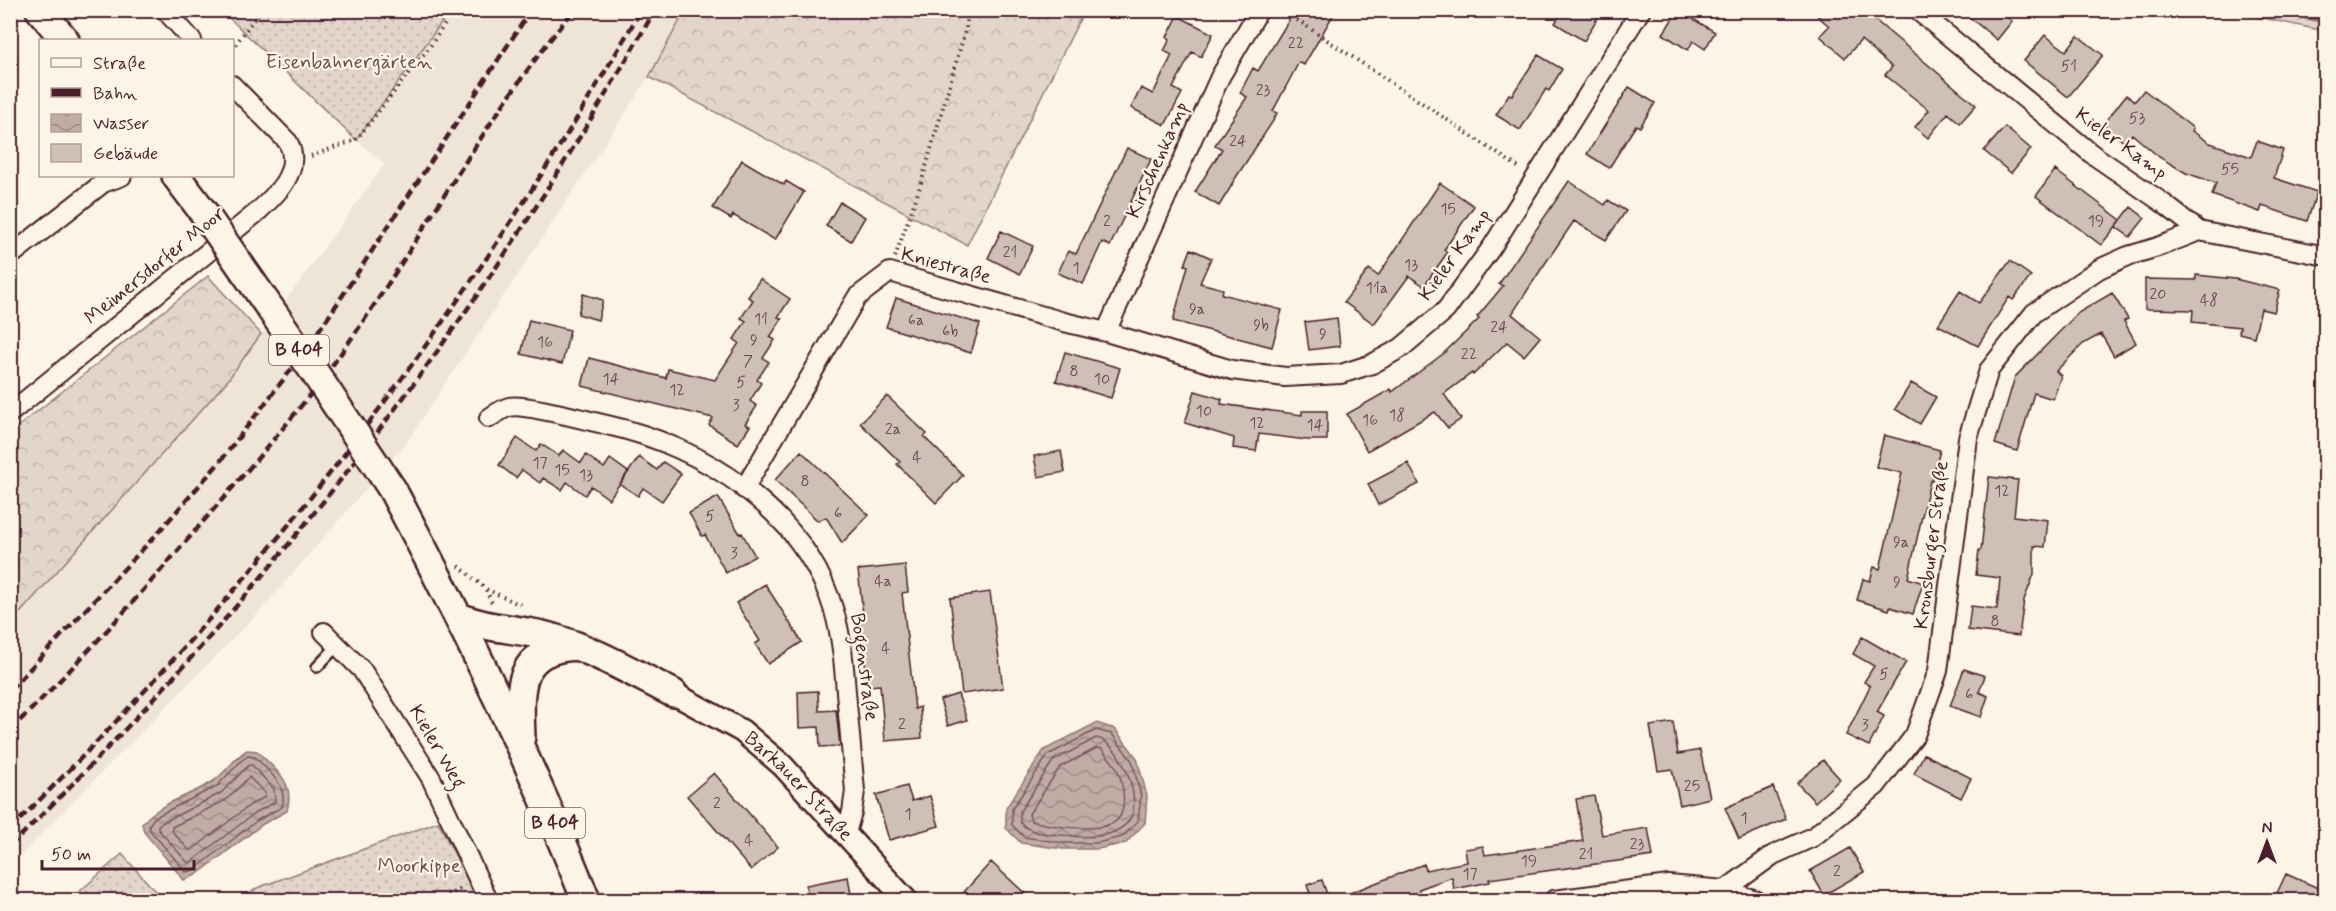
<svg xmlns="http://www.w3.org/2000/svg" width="2336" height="911" font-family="Mynerve,sans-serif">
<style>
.built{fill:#eee5d7}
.grass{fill:url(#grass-dots);stroke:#967a7a;stroke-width:1.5}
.forest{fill:url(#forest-crowns);stroke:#967a7a;stroke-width:1.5}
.water{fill:url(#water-waves);stroke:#917474;stroke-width:1.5}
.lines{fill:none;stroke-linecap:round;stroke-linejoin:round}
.shore{stroke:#79575c;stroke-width:1.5}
.stream{stroke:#917474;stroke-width:6}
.building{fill:#cfc0b7;stroke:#4a1f2b;stroke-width:1.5}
.service-casing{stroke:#4a1f2b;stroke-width:14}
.minor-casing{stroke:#4a1f2b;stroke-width:22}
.tertiary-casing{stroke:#4a1f2b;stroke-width:26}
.primary-casing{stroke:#4a1f2b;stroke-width:32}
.path{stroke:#4a1f2b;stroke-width:4;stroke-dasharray:1.5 4.5;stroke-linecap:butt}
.service{stroke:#fcf5e5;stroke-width:9}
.minor{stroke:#fcf5e5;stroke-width:18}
.tertiary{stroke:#fcf5e5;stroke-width:21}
.primary{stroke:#fcf5e5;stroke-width:27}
.rail{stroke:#4a1f2b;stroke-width:4.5;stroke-dasharray:9 4.5;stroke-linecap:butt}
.primary-bridge-casing{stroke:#4a1f2b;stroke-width:32;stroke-linecap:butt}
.primary-bridge{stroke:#fcf5e5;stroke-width:27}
.labels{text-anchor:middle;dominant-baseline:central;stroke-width:4.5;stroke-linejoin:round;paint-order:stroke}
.number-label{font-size:16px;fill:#6b474e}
.shield{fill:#fcf5e5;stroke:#7f5f63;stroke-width:1.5}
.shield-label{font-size:18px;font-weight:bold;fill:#4a1f2b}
.park-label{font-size:20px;fill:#704c53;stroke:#fcf5e5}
.street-label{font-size:20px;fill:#4a1f2b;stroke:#fcf5e5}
</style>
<defs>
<pattern id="grass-dots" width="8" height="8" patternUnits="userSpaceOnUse" patternTransform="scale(1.5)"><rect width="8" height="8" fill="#e2d5ca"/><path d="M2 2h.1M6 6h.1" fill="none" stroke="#c3b6ae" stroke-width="1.8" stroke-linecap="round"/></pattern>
<pattern id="forest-crowns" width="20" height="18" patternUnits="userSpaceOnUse" patternTransform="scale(1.5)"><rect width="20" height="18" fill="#e2d5ca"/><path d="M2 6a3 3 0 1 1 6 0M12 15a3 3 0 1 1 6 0" fill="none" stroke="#c3b6ae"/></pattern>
<pattern id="water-waves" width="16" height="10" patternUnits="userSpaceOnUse" patternTransform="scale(1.5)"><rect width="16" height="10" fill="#c0aca5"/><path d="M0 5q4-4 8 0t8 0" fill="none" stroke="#9e8b87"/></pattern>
</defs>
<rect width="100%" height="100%" fill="#fcf5e5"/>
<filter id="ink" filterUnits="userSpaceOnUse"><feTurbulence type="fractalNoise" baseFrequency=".0167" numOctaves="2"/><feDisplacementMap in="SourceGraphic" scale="12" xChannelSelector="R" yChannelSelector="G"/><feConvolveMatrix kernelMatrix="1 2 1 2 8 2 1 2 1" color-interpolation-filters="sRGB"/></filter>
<g filter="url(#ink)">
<path class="built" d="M450 11H685L649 77 406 443 259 612 11 865V623L228 380 385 164 356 140Z"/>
<path class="grass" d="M222 11H450L356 140Z
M438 822 478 900H238L257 888Z
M122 854 163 900H70Z"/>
<path class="forest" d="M685 11V10L1084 11 967 245 649 77Z
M2229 11H2325V31Z
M208 276 261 334 228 380 11 623V432Z"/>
<path class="water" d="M1096 723 1115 729 1137 758 1147 796 1145 823 1126 843 1098 849H1063L1021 843 1006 828V808L1044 750Z
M247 750 257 751C277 772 295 781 287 811L263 824 196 875 184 880 144 832 142 824C159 802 189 797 212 782 225 774 233 759 247 750Z"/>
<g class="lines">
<path class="shore" d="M1096 730 1112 734 1132 761 1141 796 1138 821 1122 837 1097 843H1064L1024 837 1012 825V809L1048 755Z
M1096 738C1120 741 1143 799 1130 819 1117 839 1084 838 1062 835 1047 834 1030 834 1020 822V811L1053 761Z
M1097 748 1102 749C1106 755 1112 761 1116 767 1123 781 1130 814 1113 823 1094 833 1051 826 1031 821L1029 814 1060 767Z
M248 756 255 757C269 772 288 785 282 807L259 819 194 870 186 872 150 830 149 825 155 817 217 786 241 761Z
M249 765H252L274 789 275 802 255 813 191 862 188 863 158 829V825L221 793Z
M249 777 265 793V797L250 805 192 850H189L172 831V827L226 800Z"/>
<path class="stream" d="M2299 15 2326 21"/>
</g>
<path class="building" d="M1295 10H1336L1304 65 1299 62 1273 111 1277 113 1273 121 1231 185H1232L1219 206 1195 192 1222 149 1215 145 1247 97 1240 93 1253 68 1258 71Z
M1563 10H1587L1598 17 1584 41 1555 23Z
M1678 10 1715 32 1705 49 1693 41 1688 50 1663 34Z
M1811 10H1863L1976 105 1960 123 1948 113 1928 138 1915 127 1929 110 1885 75 1892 67 1861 40 1845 58 1820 36 1829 26Z
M1961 10H1999L2012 21 1997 40Z
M1178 16 1213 34 1201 57 1192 52 1173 88 1182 93 1165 125 1131 108 1141 88 1153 94 1172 55 1164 51 1170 39 1167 37Z
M2045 35 2066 51 2078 36 2103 55 2068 97 2024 61Z
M1538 55 1562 69 1549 91 1546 89 1520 130 1496 115 1509 94 1512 95Z
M1629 87 1655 103 1640 127 1636 125 1609 168 1587 154Z
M2144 90 2193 128 2192 131 2210 143 2251 157 2257 141 2283 150 2274 178 2317 192 2307 221 2262 206 2260 212 2212 195 2216 183 2186 173 2159 157 2132 134 2125 143 2103 125 2126 95 2135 101Z
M2005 127 2031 149 2011 173 1984 151Z
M1127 148 1151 159 1110 246 1102 242 1083 284 1058 273 1068 251 1076 254Z
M742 160 784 185 786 181 804 192 775 240 733 215 731 219 713 208Z
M2055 170 2121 220 2131 207 2145 218 2130 237 2116 227 2121 220 2101 245 2036 196Z
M1569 181 1605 205 1608 200 1626 211 1606 240 1574 221 1540 271 1512 314 1540 337 1524 356 1507 342 1473 375 1472 373 1444 394 1461 419 1448 428 1435 412 1367 451 1347 414 1391 389 1392 392 1443 354 1479 319 1477 317 1503 286 1499 284Z
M1440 183 1474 206 1444 250 1447 253 1424 286 1409 276 1374 324 1344 302 1369 269 1378 276Z
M840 202 865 217 851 241 826 226Z
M1001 231 1033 246 1020 274 988 258Z
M1191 249 1211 258 1200 283 1223 289 1222 294 1282 310 1272 347 1173 321 1188 266 1185 265Z
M2010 261 2031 276 2013 300 2009 297 1978 346 1938 325 1960 291 1979 303Z
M2196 275 2235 279 2280 290 2274 312 2261 309 2254 337 2239 333 2240 327 2192 322 2193 310 2145 309V279L2196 280Z
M760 279 790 299 778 317 782 319 770 337 775 340 763 358 769 362 757 380 761 383 750 401 757 406 745 424 750 426 738 444 709 425 713 418 582 386 589 358 666 378 668 369 715 380 739 343 734 339 746 321 741 318 753 300 748 297Z
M2112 293 2128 319 2124 321 2136 343 2114 356 2101 334 2083 344 2056 371 2061 376 2053 399 2034 393 2017 451 1995 444 2015 377 2078 313Z
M583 294 603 300 598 320 578 314Z
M896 298 980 324 971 353 886 327Z
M1337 318 1340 346 1309 350 1305 322Z
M529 320 570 330 562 364 521 354Z
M1065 352 1120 368 1111 398 1056 381Z
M1911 383 1936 397 1920 424 1895 409Z
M1195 391 1222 399 1221 404 1302 415V411H1327V440H1307L1259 434 1256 451 1233 448 1234 438 1185 423Z
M887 396 927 434 924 437 963 475 936 503 897 464 900 462 860 423Z
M1884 435 1940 450 1932 481H1930L1908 578 1923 583 1913 614 1890 607 1889 610 1857 600 1863 579 1870 581 1874 567 1880 569 1902 473 1876 467Z
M517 438 536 451 541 444 559 456 563 450 581 463 586 455 604 468 610 459 628 472 609 499 591 486 585 495 567 482 562 490 543 478 540 483 522 470 516 478 499 465Z
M801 451 869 515 842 543 826 517 818 521 775 480Z
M1061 451 1065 472 1038 477 1034 456Z
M639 457 657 470 663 462 681 474 662 501 643 488 638 496 620 484Z
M1408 463 1419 484 1378 505 1368 484Z
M1989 477 2018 480 2014 516 2048 520 2045 547 2034 546V574L2024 600 2019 636 1968 630 1971 606 1997 609 2000 578 1976 575 1979 550H1981Z
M718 497 740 534 742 533 755 556 726 573 705 535 702 536 689 513Z
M905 565 908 592 902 593 915 709 920 707 922 738 885 741 880 685 868 686 859 614H863L858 570Z
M765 584 802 642 768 664 755 644 760 641 736 603Z
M990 592 1003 688 962 694 950 598Z
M1862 637 1906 662 1877 712 1884 716 1869 746 1846 735 1870 686 1864 682 1874 666 1853 654Z
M1964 669 1985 676 1979 692 1988 696 1981 717 1950 706Z
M818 691 819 711 836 710 840 746 820 747 819 727 799 728 798 692Z
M958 694 967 720 948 726 940 700Z
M1673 722 1678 754 1700 750 1710 798 1680 805 1672 769 1658 771 1650 726Z
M1924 754 1971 778 1961 798 1914 774Z
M1823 760 1840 779 1815 802 1797 783Z
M714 773 778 847 751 870 687 796Z
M907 786 912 801 930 796 939 826 889 840 876 795Z
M1773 787 1786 819 1739 839 1725 808Z
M1594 796 1602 835 1648 828 1653 856 1489 879 1490 882 1454 889 1452 877 1419 889 1422 896 1408 900H1332L1424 864 1426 870 1467 862 1465 849 1483 846 1485 855 1583 841 1576 799Z
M1850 848 1864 872 1824 895 1810 871Z
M991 862 1032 900H972L964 892Z
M2286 874 2325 891V900H2293L2277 893Z
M848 877 852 900H808L806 885Z
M1322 880 1329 900H1312L1307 885Z"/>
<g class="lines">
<defs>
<path id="service" d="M317 667 338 645"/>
<path id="minor" d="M165 10 192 40
M1917 10 2092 154 2163 203 2199 231 2326 256
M10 256 103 183 122 176
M1106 332 1220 77 1259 10
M10 413 255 214C275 196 303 171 288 142L232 85
M489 418C495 414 502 409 509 407 523 403 589 421 607 425 703 446 805 512 834 611 842 638 844 665 846 692 849 725 852 758 855 791L852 812 846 833
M744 489 857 297 890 272 1064 322 1106 332 1232 370 1285 377 1341 374 1372 364 1401 348 1446 310 1492 247 1641 10
M324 632 362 670 431 778 488 900
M1725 890 1773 855 1813 837 1876 786 1915 735 1938 671 1968 438 1989 370 2034 313 2099 269 2128 256 2158 247 2199 231
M1554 900 1669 885 1725 890 1756 900"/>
<g id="tertiary">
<path id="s1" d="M673 693 742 731 782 765 906 900"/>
</g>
<path id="primary" d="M40 10 65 40
M176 176 204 213
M392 489C463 623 530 759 586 900
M459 617C490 630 519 628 550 637 593 649 633 673 673 693
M521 737C519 688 516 649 577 646"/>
</defs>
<use href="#service" class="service-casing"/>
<use href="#minor" class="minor-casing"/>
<use href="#tertiary" class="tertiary-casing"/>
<use href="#primary" class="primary-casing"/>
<path class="path" d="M1282 10 1521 169
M232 49 261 10
M311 156 356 140 431 45 454 10
M895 257 920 187 966 28 968 10
M459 566 486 589 523 606
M486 590 493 605
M437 900 464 887"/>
<use href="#service" class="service"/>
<use href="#minor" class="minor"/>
<use href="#tertiary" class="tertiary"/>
<use href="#primary" class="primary"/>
<path class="rail" d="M10 690 155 536 219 463 290 371 329 316 531 10
M10 730C82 661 148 586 213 510 260 456 308 401 349 342 426 232 488 113 574 10
M10 829C260 586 468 312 641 10
M10 846C175 686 324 512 456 325 528 224 593 118 655 10"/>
<defs>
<path id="primary-bridge" d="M204 213 317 376 392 489"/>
</defs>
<use href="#primary-bridge" class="primary-bridge-casing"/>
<use href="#primary-bridge" class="primary-bridge"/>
</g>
</g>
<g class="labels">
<g class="number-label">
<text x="1296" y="43">22</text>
<text x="2069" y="66">51</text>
<text x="1263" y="90">23</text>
<text x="2137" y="118">53</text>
<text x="1238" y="141">24</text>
<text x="2230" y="169">55</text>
<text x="1448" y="209">15</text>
<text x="1107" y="221">2</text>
<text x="2096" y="221">19</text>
<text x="1010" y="252">21</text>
<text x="1411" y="265">13</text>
<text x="1076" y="268">1</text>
<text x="1377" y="288">11a</text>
<text x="2158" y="294">20</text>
<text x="2209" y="300">48</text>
<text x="1197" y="309">9a</text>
<text x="761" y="319">11</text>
<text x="916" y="320">6a</text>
<text x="1261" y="325">9b</text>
<text x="1499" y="327">24</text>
<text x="950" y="331">6b</text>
<text x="1323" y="334">9</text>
<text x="754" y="340">9</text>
<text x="545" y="342">16</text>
<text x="1469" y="354">22</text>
<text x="748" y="361">7</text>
<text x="1074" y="371">8</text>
<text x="611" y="379">14</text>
<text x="1102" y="379">10</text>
<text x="741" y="382">5</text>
<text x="677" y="390">12</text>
<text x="736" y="405">3</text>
<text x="1204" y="411">10</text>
<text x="1397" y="415">18</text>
<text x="1370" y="420">16</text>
<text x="1257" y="423">12</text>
<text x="1315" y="425">14</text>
<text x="893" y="429">2a</text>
<text x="917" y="457">4</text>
<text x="540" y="463">17</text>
<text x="562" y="470">15</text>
<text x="586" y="475">13</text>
<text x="805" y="481">8</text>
<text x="2002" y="491">12</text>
<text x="838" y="513">6</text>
<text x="710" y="516">5</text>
<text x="1901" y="542">9a</text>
<text x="734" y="553">3</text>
<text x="883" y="581">4a</text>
<text x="1897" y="582">9</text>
<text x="1995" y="621">8</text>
<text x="886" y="648">4</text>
<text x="1884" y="674">5</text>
<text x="1969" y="694">6</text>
<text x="902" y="724">2</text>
<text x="1865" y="725">3</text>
<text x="1692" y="786">25</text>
<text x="717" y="803">2</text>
<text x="908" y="814">1</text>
<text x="1744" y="818">1</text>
<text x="749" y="840">4</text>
<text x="1637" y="844">23</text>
<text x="1586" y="854">21</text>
<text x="1529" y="861">19</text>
<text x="1837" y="871">2</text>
<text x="1470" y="874">17</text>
</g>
<g class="shield">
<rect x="269" y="335" width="60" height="30" rx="4.5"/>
<rect x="525" y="808" width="60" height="30" rx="4.5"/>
</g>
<g class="shield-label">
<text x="299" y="350">B 404</text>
<text x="555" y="823">B 404</text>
</g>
<g class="park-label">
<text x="349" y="62">Eisenbahnergärten</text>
<text x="419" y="866">Moorkippe</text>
</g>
<g class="street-label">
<text transform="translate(2121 144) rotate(36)">Kieler Kamp</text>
<text transform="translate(1158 160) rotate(-66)">Kirschenkamp</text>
<text transform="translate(1455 255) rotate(-54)">Kieler Kamp</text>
<text transform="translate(155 266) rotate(-39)">Meimersdorfer Moor</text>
<text transform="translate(946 266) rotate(15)">Kniestraße</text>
<text transform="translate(1932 545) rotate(-83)">Kronsburger Straße</text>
<text transform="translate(864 667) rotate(82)">Bogenstraße</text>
<text transform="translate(437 747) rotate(60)">Kieler Weg</text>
<text stroke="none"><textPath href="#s1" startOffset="158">Barkauer Straße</textPath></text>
</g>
</g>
<rect width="2336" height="911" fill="none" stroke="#fcf5e5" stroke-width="36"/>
<rect x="18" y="18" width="2300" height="875" fill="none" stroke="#4a1f2b" stroke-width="2" filter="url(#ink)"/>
<rect x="39" y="39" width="195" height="138" fill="#fcf5e5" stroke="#b59f9b" stroke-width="1.5"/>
<rect x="51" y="58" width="30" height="9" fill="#fcf5e5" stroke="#b59f9b" stroke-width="1.5"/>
<text x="93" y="69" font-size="18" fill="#4a1f2b">Straße</text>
<rect x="51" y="88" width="30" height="9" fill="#4a1f2b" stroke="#b59f9b" stroke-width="1.5"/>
<text x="93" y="99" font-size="18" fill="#4a1f2b">Bahn</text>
<rect x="51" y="114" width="30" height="18" fill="url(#water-waves)" stroke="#b59f9b" stroke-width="1.5"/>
<text x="93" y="129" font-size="18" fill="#4a1f2b">Wasser</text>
<rect x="51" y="144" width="30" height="18" fill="#cfc0b7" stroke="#b59f9b" stroke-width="1.5"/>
<text x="93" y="159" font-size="18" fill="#4a1f2b">Gebäude</text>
<g transform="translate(2267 842)" stroke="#fcf5e5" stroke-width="4.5" paint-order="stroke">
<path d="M0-4.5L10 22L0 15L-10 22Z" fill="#4a1f2b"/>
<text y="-9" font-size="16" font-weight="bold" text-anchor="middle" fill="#4a1f2b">N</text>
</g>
<path d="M42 860v9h152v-9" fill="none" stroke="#4a1f2b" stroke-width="3"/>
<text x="51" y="860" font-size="18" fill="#4a1f2b" stroke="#fcf5e5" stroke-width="4.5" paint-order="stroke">50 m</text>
</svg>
